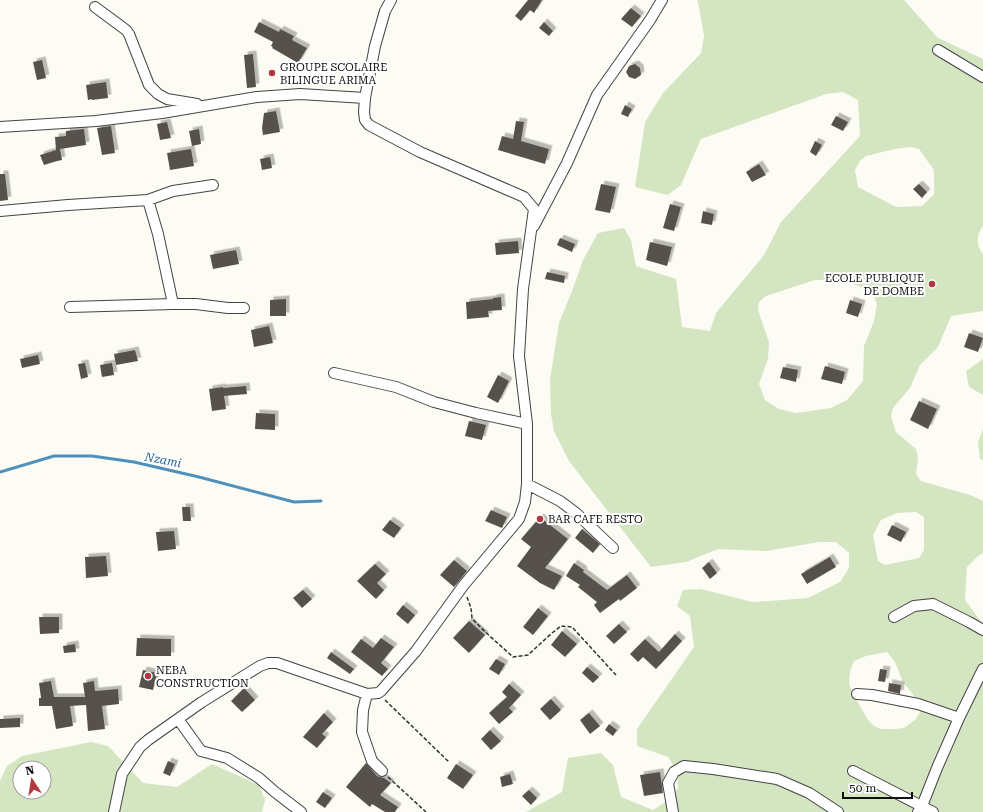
<svg xmlns="http://www.w3.org/2000/svg" width="983" height="812" font-family="'Roboto Serif',serif">
<style>
.green{fill:#d3e5c1;fill-rule:evenodd}
.lines{fill:none;stroke-linecap:round;stroke-linejoin:round}
.stream{stroke:#4f90bd;stroke-width:3}
.building{fill:#57514d;filter:url(#shadow)}
.minor-casing{stroke:#434343;stroke-width:12}
.path{stroke:#323232;stroke-width:1.5;stroke-dasharray:4 2;stroke-linecap:butt}
.minor{stroke:#fff;stroke-width:10}
.poi-dot{fill:#af393e;stroke:#fff;stroke-width:1.5}
.labels{text-anchor:middle;dominant-baseline:central;stroke-width:4;stroke-linejoin:round;paint-order:stroke}
.poi-label{font-size:11px;fill:#101010;stroke:#fff;text-anchor:start}
.water-label{font-size:12px;font-style:italic;fill:#286392;stroke:#fff}
</style>
<defs>
<filter id="shadow"><feDropShadow dx="3.5" dy="-3.5" stdDeviation="0" flood-color="#0004"/></filter>
</defs>
<rect width="100%" height="100%" fill="#fdfcf4"/>
<path class="green" d="M697 0H904L938 38 983 59V226C976 234 976 246 983 254V311L951 316 938 347 920 365 910 388 893 408 891 416 896 432 916 449 918 458 916 474 921 481 970 495 983 501V553L978 556 967 567 965 600 983 624V812H526L562 792 568 758 601 753 613 765 621 797 653 810 667 801 678 788 677 771 668 757 637 746V729L694 647 690 616 677 606 683 590 701 589 752 602 769 601 808 598 840 582 849 568V553L836 542H819L767 551 718 549 686 562 651 567 569 461 554 431 551 414 550 380 559 323 572 291 583 260 598 233 624 228 631 240 636 266 676 279 682 327 710 331 716 313 764 255 781 222 860 136 858 100 843 92 826 94 701 139 681 185 668 195 635 187 645 122 663 93 701 53 704 36 698 2ZM911 147 919 149 934 170V194L922 206 896 207 858 187 855 170 860 161 866 156 895 149ZM815 280H842L859 286 874 296 877 304 874 321 864 346 863 381 847 400 831 408 796 413 779 409 765 400 759 384 768 359 769 342 758 310 759 302 766 296ZM916 512 924 517V550L919 558 885 565 878 561 873 535 881 520 897 513ZM887 652 895 662 903 682 917 700 920 707V712L916 719 904 728 895 729H882L874 726 868 720 852 692 849 683 850 671 854 661 866 656Z
M983 359V395L969 387 966 371Z
M983 429V460L980 459 978 442Z
M91 742 108 746 143 783 177 787 212 764 259 785 265 800 262 812H0V781L7 766 22 756ZM20 768H44V792H20Z"/>
<g class="lines">
<path class="stream" d="M0 472 54 456H92L134 462 199 477 294 502 321 501"/>
</g>
<path class="building" d="M528 0H542L534 13 530 10 521 21 515 16Z
M631 8 641 16 632 27 621 19Z
M259 22 279 32 280 29 294 36 292 40 307 48 298 63 272 48 273 47 271 46 273 42 254 32Z
M544 22 553 31 549 36 539 28Z
M253 54 256 87 247 88 244 55Z
M42 60 46 78 37 80 33 62Z
M635 64 640 68 641 75 635 79 629 77 626 72 629 66Z
M106 82 108 98 92 100V99L88 100 86 85Z
M625 105 632 109 628 117 621 114Z
M276 111 280 132 263 135 262 128 264 113Z
M836 116 848 122 843 131 831 125Z
M516 121 524 122 521 141 549 149 545 164 498 150 502 136 513 139Z
M167 122 171 138 160 140 157 124Z
M111 126 115 153 102 155 97 128Z
M84 129 86 145 60 149 62 160 57 161 44 165 40 155 56 150 55 137 66 136V131Z
M199 129 201 144 192 146 189 131Z
M815 141 822 145 816 156 810 152Z
M191 149 194 166 170 170 167 153Z
M270 157 272 168 262 170 260 159Z
M759 164 766 175 752 182 746 172Z
M0 174H5L8 200 0 201Z
M601 184 616 187 610 213 595 210Z
M919 184 927 192 922 198 913 189Z
M670 204 681 207 674 231 663 228Z
M703 211 714 214 712 225 701 223Z
M560 238 575 244 572 252 557 245Z
M518 241 519 253 496 255 495 243Z
M650 242 672 247 667 266 646 260Z
M236 250 239 264 213 269 210 255Z
M547 272 565 276 564 283 545 279Z
M501 297 502 310 488 311 489 317 467 319 466 302 493 299V298Z
M286 299V316H270V300Z
M850 300 862 304 858 317 846 313Z
M269 326 273 343 254 347 251 330Z
M969 333 983 338 978 352 964 347Z
M135 350 138 361 116 365 114 354Z
M38 355 40 364 22 368 20 359Z
M85 363 88 377 81 379 78 364Z
M112 363 114 375 102 377 100 365Z
M825 366 845 372 842 384 821 379Z
M783 367 798 370 796 382 780 378Z
M498 375 509 381 498 403 487 397Z
M246 386 247 394 224 396 226 409 212 411 209 389 223 387V388Z
M919 401 937 409 928 429 910 420Z
M256 413 275 414V430L255 429Z
M469 421 486 425 482 440 465 436Z
M182 507H190L191 521H183Z
M491 510 507 517 502 528 485 521Z
M540 517 568 539 545 568 562 576 554 590 540 583 517 566 531 547 521 539Z
M390 520 401 528 394 538 382 530Z
M892 525 906 532 901 542 887 535Z
M582 529 600 544 593 553 575 538Z
M174 531 176 549 158 551 156 532Z
M106 556 108 576 86 578 85 557Z
M830 557 836 567 807 584 801 574Z
M454 560 467 571 454 587 440 575Z
M709 562 717 573 710 579 702 568Z
M574 563 584 570 583 572 607 590 627 575 637 588 620 601 619 599 600 613 594 605 597 602 578 587 580 585 566 576Z
M375 564 386 574 377 583 384 590 376 599 357 581Z
M303 590 312 599 302 608 293 598Z
M403 605 415 615 408 624 396 614Z
M538 608 548 616 533 635 523 627Z
M39 617H59V633L40 634Z
M469 621 485 635 469 653 453 638Z
M619 624 627 632 614 644 606 636Z
M562 631 577 644 565 657 551 645Z
M675 634 682 641 656 669 643 657 638 662 630 654 645 639 659 652Z
M137 638 171 639V656H136Z
M381 638 394 647 381 663 388 669 382 676 351 652 361 639 373 648Z
M75 644 76 652 64 653 63 646Z
M331 652 354 669 350 674 327 658Z
M496 659 505 664 499 675 489 669Z
M587 667 599 677 593 683 582 673Z
M880 669 887 670 885 682 878 681Z
M143 670 157 673 153 690 139 687Z
M51 681 54 697H85L83 683 94 681 95 691 118 689 119 704 102 706 105 729 88 731 86 705 70 706 73 726 56 729 52 706H39V698H41L39 683Z
M889 683 901 685 900 694 888 691Z
M509 684 521 695 509 708 513 712 499 724 489 713 507 697 502 692Z
M244 688 255 700 242 712 231 701Z
M551 699 561 710 550 720 540 709Z
M324 713 333 722 322 734 326 737 317 748 303 737Z
M589 713 600 726 590 734 580 720Z
M20 718V727L0 728V719Z
M609 724 617 730 613 736 605 730Z
M490 730 501 741 491 750 481 739Z
M168 761 175 764 170 776 163 773Z
M366 763 377 776 380 777 384 778 391 783 380 795 398 807 395 812H385L372 804 370 807 346 787Z
M456 764 473 775 463 789 447 778Z
M660 772 663 793 644 796 640 775Z
M510 774 513 784 502 787 500 777Z
M529 790 537 798 531 805 522 796Z
M323 792 332 798 325 808 316 802Z"/>
<g class="lines">
<defs>
<path id="minor" d="M95 7 126 30 129 34 149 85 158 94 167 99 197 104
M938 50 983 77
M0 127 96 121 162 113 257 97 300 94 365 98
M0 211 68 205 148 200 173 191 213 185
M534 226 567 163 597 95 650 20 662 0
M173 304H196L228 308H244
M70 307 173 304 158 234 148 200
M334 373 396 387 434 402 476 413 527 424
M527 484 560 501 576 513 613 548
M894 617 914 606 933 604 969 622 983 630
M367 694 363 710 362 732 372 761 382 771
M857 694 872 695 918 704 959 718
M178 719 201 751 227 758 259 778 275 792 301 812
M853 771 933 812
M114 812 122 774 140 747 148 740 202 702 260 666 268 663H277L367 694 378 693 381 691 416 651 463 586 519 519 525 502 527 484V424L519 356 523 289 534 209 524 197 515 193 420 152 369 125 365 120 364 112 365 98 375 46 385 11 391 0
M673 812 668 783 674 772 684 766 713 769 777 779 809 793 838 812
M918 812 922 806 937 768 959 718 983 669"/>
</defs>
<use href="#minor" class="minor-casing"/>
<path class="path" d="M467 597 471 608 472 618C484 632 499 644 513 657L528 655 552 633 561 626 572 627 616 675
M385 700 449 762
M388 777 426 812"/>
<use href="#minor" class="minor"/>
</g>
<g class="poi-dot">
<circle cx="272" cy="73" r="4"/>
<circle cx="932" cy="284" r="4"/>
<circle cx="540" cy="519" r="4"/>
<circle cx="148" cy="676" r="4"/>
</g>
<g class="labels">
<g class="poi-label">
<text x="280" y="67">GROUPE SCOLAIRE<tspan x="280" dy="13">BILINGUE ARIMA</tspan></text>
<text x="924" y="278" text-anchor="end">ECOLE PUBLIQUE<tspan x="924" dy="13">DE DOMBE</tspan></text>
<text x="548" y="519">BAR CAFE RESTO</text>
<text x="156" y="670">NEBA<tspan x="156" dy="13">CONSTRUCTION</tspan></text>
</g>
<g class="water-label">
<text transform="translate(163 460) rotate(11)">Nzami</text>
</g>
</g>
<g transform="translate(32 780) rotate(348)"><circle r="19" fill="#ffffff" stroke="#9f9f9f"/>
<path d="M0-3L7 15L0 10L-7 15Z" fill="#af393e"/>
<text y="-6" font-size="11" font-weight="bold" text-anchor="middle" fill="#101010">N</text>
</g>
<path d="M843 792v6h69v-6" fill="none" stroke="#101010" stroke-width="2"/>
<text x="849" y="792" font-size="12" fill="#101010" stroke="#ffffff" stroke-width="3" paint-order="stroke">50 m</text>
</svg>
